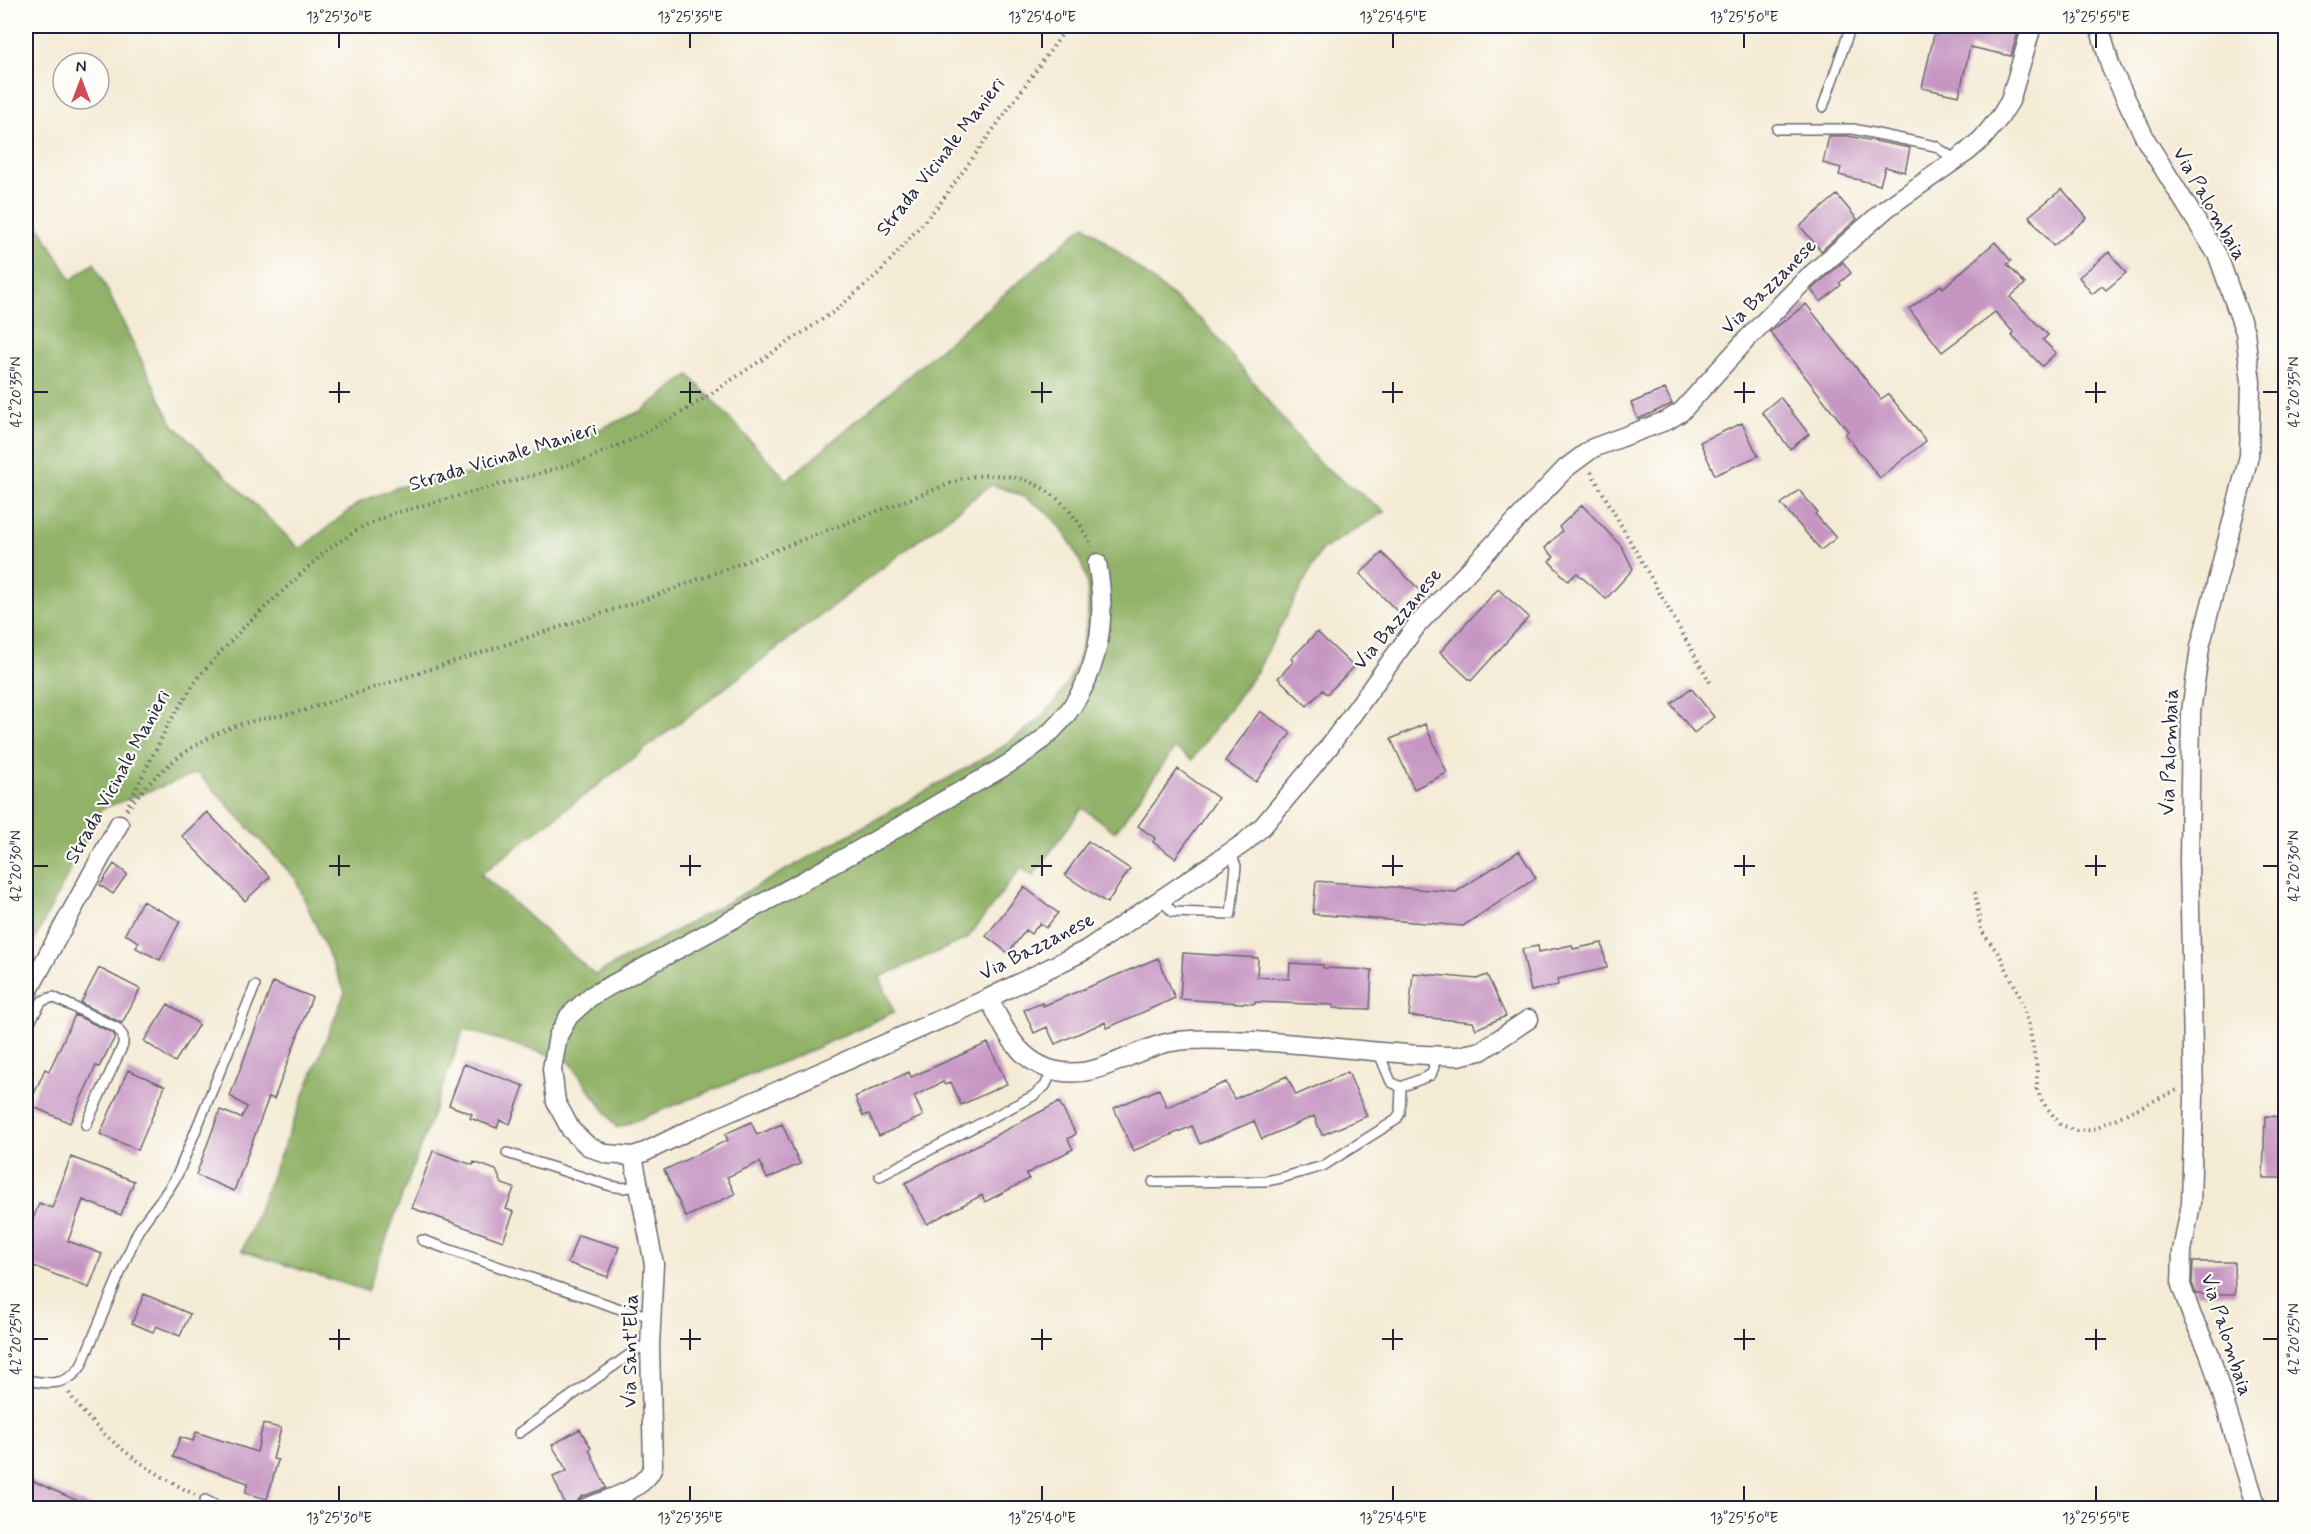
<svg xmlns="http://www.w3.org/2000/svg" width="2311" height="1534" font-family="Mynerve,sans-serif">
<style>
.forest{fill:#91b267;stroke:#5a6a51;stroke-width:1.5;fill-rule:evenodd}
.building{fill:#c695c2}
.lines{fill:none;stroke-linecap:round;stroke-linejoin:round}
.lane-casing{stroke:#6c6871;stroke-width:12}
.street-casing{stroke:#6c6871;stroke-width:21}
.path{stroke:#6c6871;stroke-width:4;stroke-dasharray:1.5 4.5;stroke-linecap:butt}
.lane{stroke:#fff;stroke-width:9}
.street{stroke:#fff;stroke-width:18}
.ticks{fill:none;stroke:#22223b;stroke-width:2}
.labels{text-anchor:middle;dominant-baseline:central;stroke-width:4.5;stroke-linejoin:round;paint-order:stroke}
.street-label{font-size:20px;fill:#22223b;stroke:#fdfcf7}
.neatline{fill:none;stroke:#22223b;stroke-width:2}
.ticks-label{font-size:15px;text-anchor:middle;fill:#22223b}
</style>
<rect width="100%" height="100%" fill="#fdfcf7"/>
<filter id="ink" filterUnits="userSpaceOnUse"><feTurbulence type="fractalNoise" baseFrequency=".0167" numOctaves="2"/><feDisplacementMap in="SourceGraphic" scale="12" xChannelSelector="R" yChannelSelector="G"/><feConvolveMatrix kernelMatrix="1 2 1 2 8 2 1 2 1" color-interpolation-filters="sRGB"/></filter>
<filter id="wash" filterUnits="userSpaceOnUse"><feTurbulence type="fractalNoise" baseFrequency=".008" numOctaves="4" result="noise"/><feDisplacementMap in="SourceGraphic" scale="24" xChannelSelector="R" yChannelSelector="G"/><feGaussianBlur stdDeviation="1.35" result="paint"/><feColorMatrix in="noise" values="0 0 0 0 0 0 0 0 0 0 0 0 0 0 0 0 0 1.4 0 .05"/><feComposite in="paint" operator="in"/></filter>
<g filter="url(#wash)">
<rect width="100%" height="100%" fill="#f4ebd5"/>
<path class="forest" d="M26 204 71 280 94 263 172 423 300 549 360 502 398 487 484 471 561 446 641 411 689 375 787 480 1085 225 1204 322 1317 461 1385 512 1321 550 1257 671 1192 760 1175 748 1115 832 1082 808 1033 876 1021 868 967 939 880 977 894 1012 805 1053 617 1128 569 1061 464 1029 367 1291 242 1251 345 992 295 878 198 773 101 809 26 957ZM991 485C1038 497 1063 521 1082 566 1098 604 1080 672 1054 703 1023 741 966 767 924 792 815 855 705 915 595 975L481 874Z"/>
<g id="blocks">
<path class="building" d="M1936 26H2020L2011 56 1970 47 1959 96 1922 88Z
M1829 136H1848L1910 148 1905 172 1885 167 1880 185 1839 175 1841 168 1823 163Z
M2062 189 2087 218 2053 246 2029 216Z
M1837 195 1857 219 1821 251 1800 226Z
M1995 242 2011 261 2007 264 2025 284 2010 297 2048 335 2043 340 2056 353 2042 366 2012 336 2014 333 1995 312 1942 352 1909 309 1941 285 1943 288Z
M2109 252 2126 273 2106 290 2102 286 2092 294 2079 277Z
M1843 262 1851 273 1839 283 1841 285 1821 302 1811 290Z
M1806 304 1881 399 1888 394 1926 441 1880 478 1845 434 1848 431 1770 332Z
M1665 389 1672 404 1638 419 1631 403Z
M1780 397 1809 434 1790 449 1762 412Z
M1742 423 1758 456 1715 475 1700 442Z
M1799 490 1817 512 1815 514 1836 538 1821 550 1781 504Z
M1582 505 1622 547 1633 569 1606 599 1577 573 1568 581 1549 561 1554 557 1545 548 1562 531 1559 527Z
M1382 553 1421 591 1399 613 1360 574Z
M1498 589 1529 617 1471 681 1440 652Z
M1317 632 1354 667 1327 694 1323 690 1307 706 1278 678 1294 661 1291 659Z
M1691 688 1714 717 1694 733 1671 704Z
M1260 711 1291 733 1256 782 1225 761Z
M1425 724 1447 773 1414 789 1391 739Z
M1178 769 1218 798 1175 858 1153 842 1155 838 1138 826Z
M207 812 270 877 245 901 182 836Z
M1088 841 1130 869 1107 903 1065 875Z
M1519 851 1536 878 1463 926 1313 914 1316 881 1456 892Z
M114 864 127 874 113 894 100 885Z
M1024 887 1058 913 1046 928 1040 923 1031 934 1026 930 1008 953 986 936Z
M142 901 180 921 160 960 136 948 139 942 125 934Z
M1602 943 1607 968 1557 979 1558 985 1531 991 1522 949 1538 946 1539 952 1572 945 1573 949Z
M1183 953 1258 958 1257 977 1289 979 1290 963 1323 965V968L1372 970 1370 1009 1333 1008V1005L1255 1002V1004L1180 999Z
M1158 958 1175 998 1107 1028 1105 1022 1055 1044 1047 1027 1034 1033 1024 1010 1042 1003 1043 1006Z
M99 968 140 989 122 1023 81 1003Z
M1413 973 1477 979 1487 975 1506 1016 1476 1029 1473 1022 1409 1016Z
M273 982 312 997 274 1099 269 1097 234 1191 196 1175 220 1110 241 1118 247 1107 230 1096Z
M168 1004 199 1024 175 1062 144 1041Z
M75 1015 113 1033 115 1037 99 1067 96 1066 70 1123 29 1105 45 1069 49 1071Z
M988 1043 1007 1084 961 1105 951 1082 945 1085 943 1082 914 1096 923 1116 879 1136 869 1114 863 1116 855 1097 909 1072 911 1077Z
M464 1064 524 1086 510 1124 500 1120 497 1128 470 1118 472 1114 449 1105Z
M128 1070 165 1086 138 1150 100 1134Z
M1348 1072 1367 1116 1322 1135 1314 1116 1262 1139 1254 1121 1200 1144 1192 1126 1133 1151 1114 1108 1159 1089 1167 1107 1226 1082 1234 1099 1287 1076 1296 1095Z
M1059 1102 1076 1134 1068 1139 1073 1149 1026 1174 1029 1179 985 1202 982 1195 927 1224 905 1183Z
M2265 1116 2286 1117V1178H2263Z
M751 1122 757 1135 782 1124 800 1164 767 1179 760 1162 727 1177 735 1194 686 1217 664 1170 728 1140 725 1134Z
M433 1151 473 1165 474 1162 496 1170 502 1184 514 1188 506 1209 514 1212 503 1241 412 1208Z
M71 1157 134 1181 121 1215 83 1200 68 1241 102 1254 89 1288 26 1263V1239L39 1203 52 1208Z
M578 1235 619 1247 608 1277 568 1263Z
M2193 1262H2234L2235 1294H2196L2192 1283Z
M144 1294 190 1314 180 1336 156 1326 153 1332 132 1323Z
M263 1424 281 1428 273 1459 278 1460 267 1499 245 1493 248 1483 173 1457 180 1437 193 1441 196 1432 257 1452Z
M580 1429 591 1448 589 1449 606 1488 581 1497 574 1505 567 1509 553 1477 567 1471 552 1445Z
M26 1478 96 1509H26Z"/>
</g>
</g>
<g filter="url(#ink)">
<use href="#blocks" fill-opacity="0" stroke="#6c6871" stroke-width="1.5"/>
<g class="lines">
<defs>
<path id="lane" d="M1823 107 1851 26
M1777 129H1853L1935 146 1947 154 1953 161
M1161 900 1173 912 1231 914 1236 866 1230 852
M26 1028 42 1001 53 997 117 1028 123 1036V1045L86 1125
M1378 1051 1391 1082 1401 1087 1431 1075 1434 1067 1431 1055
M507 1153 611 1186 623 1188 638 1186
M880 1176 1033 1096 1045 1086 1053 1070
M1153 1182 1266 1181 1281 1178 1323 1166 1396 1120 1400 1113 1401 1087
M422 1240 626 1311 652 1316
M26 1380C48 1384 67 1387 81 1366L137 1233C149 1211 169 1194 179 1171L255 986
M519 1433 639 1348 650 1346
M621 1494 624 1501 638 1508
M205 1500 221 1508"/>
<path id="street" d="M2099 26 2111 68 2147 142 2218 256 2245 332 2251 382 2249 456 2200 647 2191 712 2189 862 2194 1097 2191 1204 2182 1251 2181 1285 2192 1316 2209 1352 2257 1508
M1097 563C1108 619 1099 676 1061 721 1030 757 981 779 941 802 827 870 709 932 591 996L569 1016 558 1036 552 1069 556 1102 571 1130 588 1146 606 1154 633 1156 645 1152 698 1126 989 998 1086 950 1244 843 1263 826 1328 748 1417 625 1566 468 1593 448 1668 420 1681 412 1747 339 1804 281 1887 208 1967 152 1982 139 2000 117 2010 101 2032 26
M26 995 119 824
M989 998C1004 1030 1019 1063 1057 1071 1099 1080 1132 1049 1171 1042 1197 1038 1226 1040 1253 1041 1320 1044 1391 1056 1458 1056L1481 1051 1529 1019
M585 1508C605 1500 649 1489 653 1465L650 1346 654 1264 633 1156"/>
</defs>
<use href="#lane" class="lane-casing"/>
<use href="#street" class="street-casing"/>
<path class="path" d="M1591 472 1711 684
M126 809 169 723 199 676 244 627 328 549 362 527 392 514 538 474 587 459 631 440 688 409 835 311 881 271 941 202 1068 26
M127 810C155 770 198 737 245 723 265 717 285 716 305 710L652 597 962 479C1022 464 1068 493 1092 547
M1975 892 1981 930 2000 956 2018 992 2028 1021 2037 1069V1090L2042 1101 2060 1124 2076 1131 2091 1130 2177 1090
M69 1393C98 1438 148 1470 195 1495"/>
<use href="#lane" class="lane"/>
<use href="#street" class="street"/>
</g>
</g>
<path class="ticks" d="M339 33V48M690 33V48M1042 33V48M1393 33V48M1744 33V48M2096 33V48M339 382V403M690 382V403M1042 382V403M1393 382V403M1744 382V403M2096 382V403M33 392H48M329 392H350M680 392H701M1031 392H1052M1382 392H1403M1734 392H1755M2085 392H2106M2263 392H2278M339 855V876M690 855V876M1042 855V876M1393 855V876M1744 855V876M2096 855V876M33 866H48M329 866H350M680 866H701M1031 866H1052M1382 866H1403M1734 866H1755M2085 866H2106M2263 866H2278M339 1329V1350M690 1329V1350M1042 1329V1350M1393 1329V1350M1744 1329V1350M2096 1329V1350M33 1339H48M329 1339H350M680 1339H701M1031 1339H1052M1382 1339H1403M1734 1339H1755M2085 1339H2106M2263 1339H2278M339 1486V1501M690 1486V1501M1042 1486V1501M1393 1486V1501M1744 1486V1501M2096 1486V1501"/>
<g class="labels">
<g class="street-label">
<text transform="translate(941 157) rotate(-52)">Strada Vicinale Manieri</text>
<text transform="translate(2209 204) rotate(60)">Via Palombaia</text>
<text transform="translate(1769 287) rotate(-45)">Via Bazzanese</text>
<text transform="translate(503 457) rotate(-17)">Strada Vicinale Manieri</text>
<text transform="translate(1398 619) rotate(-50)">Via Bazzanese</text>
<text transform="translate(2170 752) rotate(-88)">Via Palombaia</text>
<text transform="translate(118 777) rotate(-61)">Strada Vicinale Manieri</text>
<text transform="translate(1037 947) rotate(-27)">Via Bazzanese</text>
<text transform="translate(2226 1335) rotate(72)">Via Palombaia</text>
<text transform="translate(631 1351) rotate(-89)">Via Sant'Elia</text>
</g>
</g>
<rect width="2311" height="1534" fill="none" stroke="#fdfcf7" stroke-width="66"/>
<g transform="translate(81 81)"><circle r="28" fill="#fdfcf7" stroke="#a5a5ac" stroke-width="1.5"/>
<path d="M0-4.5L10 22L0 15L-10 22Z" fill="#d1495b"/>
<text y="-9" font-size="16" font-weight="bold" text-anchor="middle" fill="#22223b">N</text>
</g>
<rect x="33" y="33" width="2245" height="1468" class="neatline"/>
<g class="ticks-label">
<text x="339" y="22">13°25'30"E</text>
<text x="690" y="22">13°25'35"E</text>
<text x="1042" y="22">13°25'40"E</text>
<text x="1393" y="22">13°25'45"E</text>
<text x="1744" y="22">13°25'50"E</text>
<text x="2096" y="22">13°25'55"E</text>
<text transform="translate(16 392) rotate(-90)" y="5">42°20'35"N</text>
<text transform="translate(2294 392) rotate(-90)" y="5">42°20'35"N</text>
<text transform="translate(16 866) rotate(-90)" y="5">42°20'30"N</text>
<text transform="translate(2294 866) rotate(-90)" y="5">42°20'30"N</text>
<text transform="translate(16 1339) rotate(-90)" y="5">42°20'25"N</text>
<text transform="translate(2294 1339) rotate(-90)" y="5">42°20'25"N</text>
<text x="339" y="1523">13°25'30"E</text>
<text x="690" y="1523">13°25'35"E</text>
<text x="1042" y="1523">13°25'40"E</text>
<text x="1393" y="1523">13°25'45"E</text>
<text x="1744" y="1523">13°25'50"E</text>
<text x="2096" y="1523">13°25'55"E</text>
</g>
</svg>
